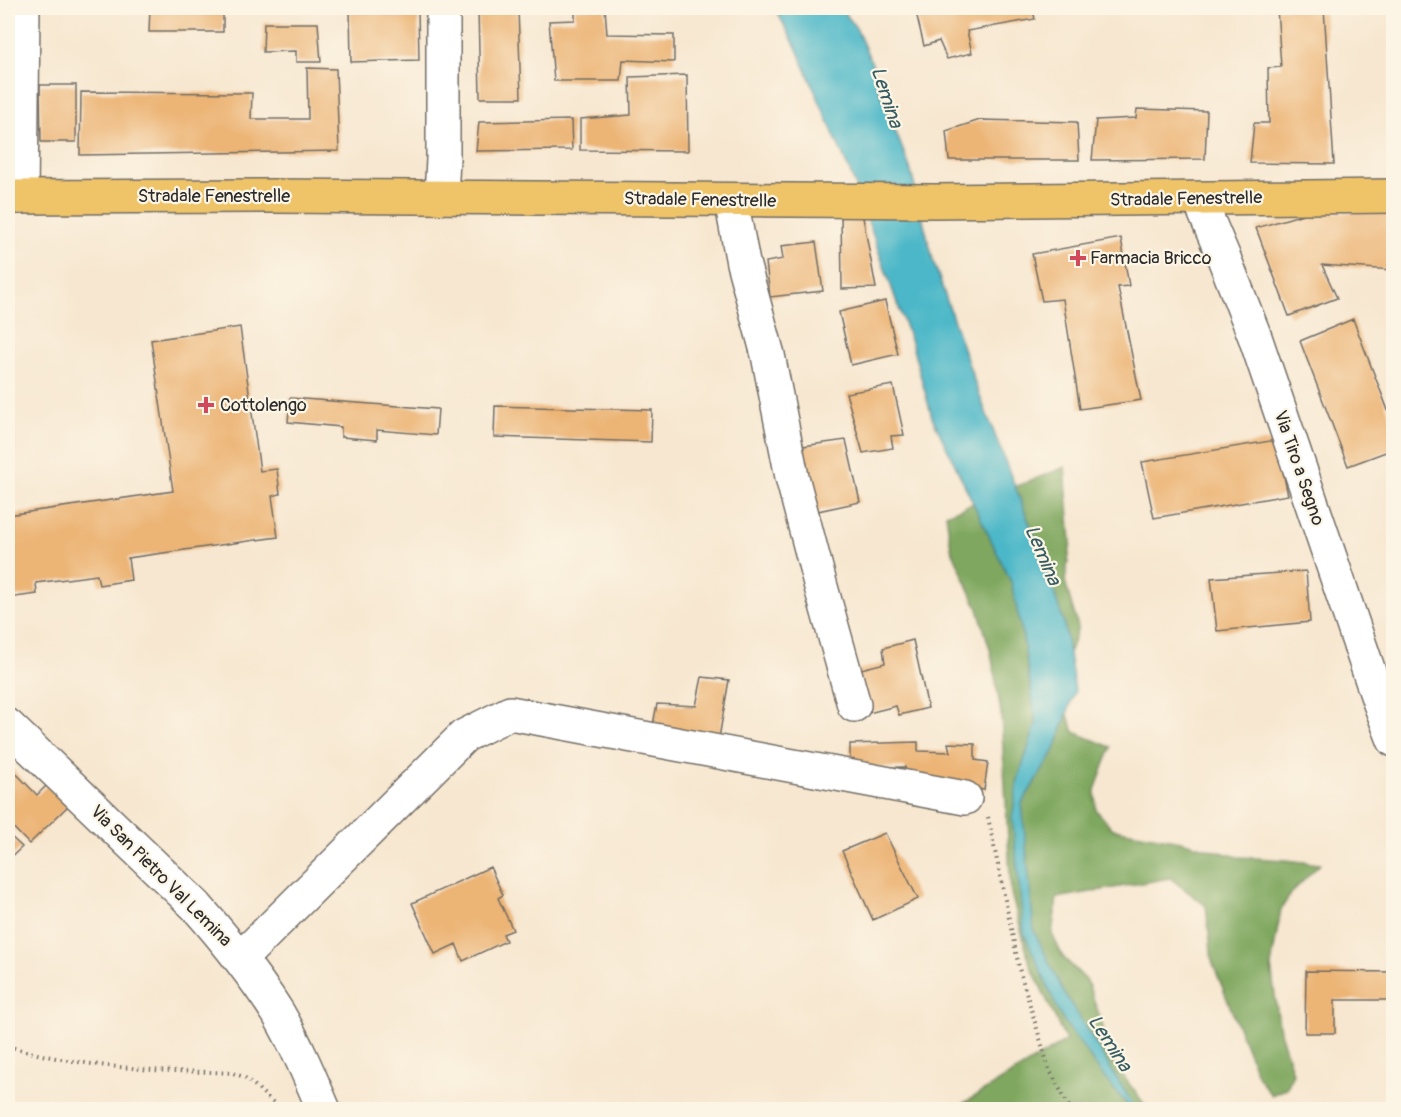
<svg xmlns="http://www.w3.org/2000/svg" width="1401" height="1117" font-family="Pangolin,sans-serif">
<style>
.forest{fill:#7fa75e;stroke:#556944;stroke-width:1.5}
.water{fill:#4bb7c8;stroke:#3b717a;stroke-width:1.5}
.building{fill:#ecb474}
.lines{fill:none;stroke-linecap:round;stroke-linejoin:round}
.minor-casing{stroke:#726d65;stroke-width:36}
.major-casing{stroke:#726d65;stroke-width:36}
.path{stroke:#726d65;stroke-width:4;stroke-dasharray:1.5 4.5;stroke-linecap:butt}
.minor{stroke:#fff;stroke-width:33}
.major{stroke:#efc469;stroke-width:33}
.poi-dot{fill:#d1495b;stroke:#fcf5e5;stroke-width:2}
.labels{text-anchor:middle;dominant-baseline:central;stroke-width:4.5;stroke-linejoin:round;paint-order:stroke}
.street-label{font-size:18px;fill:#2b2b2b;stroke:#fcf5e5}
.poi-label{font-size:18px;fill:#2b2b2b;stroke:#fcf5e5;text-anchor:start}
.water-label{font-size:20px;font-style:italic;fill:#365c62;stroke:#fcf5e5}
</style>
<rect width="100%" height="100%" fill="#fcf5e5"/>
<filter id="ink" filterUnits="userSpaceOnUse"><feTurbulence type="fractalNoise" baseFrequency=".0167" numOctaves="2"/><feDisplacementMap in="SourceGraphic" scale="12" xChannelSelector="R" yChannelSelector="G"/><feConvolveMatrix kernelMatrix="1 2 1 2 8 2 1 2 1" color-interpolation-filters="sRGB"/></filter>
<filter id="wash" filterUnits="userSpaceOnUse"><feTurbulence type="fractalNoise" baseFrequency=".008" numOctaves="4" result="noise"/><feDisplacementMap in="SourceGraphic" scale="24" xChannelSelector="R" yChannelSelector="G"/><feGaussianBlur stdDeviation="1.35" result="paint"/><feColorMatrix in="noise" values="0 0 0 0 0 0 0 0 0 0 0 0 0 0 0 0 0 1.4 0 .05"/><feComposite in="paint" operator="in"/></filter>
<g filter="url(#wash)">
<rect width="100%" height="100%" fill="#f7e7d0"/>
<path class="forest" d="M1065 467 1071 542 1065 581 1078 627 1068 657 1060 692 1074 732 1111 747 1095 790 1096 810 1113 829 1181 841 1238 857 1286 860 1320 864 1292 892 1281 909 1271 966 1280 1032 1293 1073 1287 1088 1271 1095 1258 1077 1212 961 1206 906 1170 878 1057 898 1052 934 1063 957 1087 981 1100 1017 1112 1061 1148 1109H954L1066 1041 1030 964 1011 893 1001 713 991 653 978 609 951 548 946 514Z"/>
<path class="water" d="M775 8H841L856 28 873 66 880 92 910 168 933 260 977 389 1043 558 1064 623 1075 691 1054 752 1022 803 1034 931 1064 993 1136 1109H1131L1104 1077 1061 1017 1024 933 1012 818 1018 779 1036 724 1023 638 1011 582 932 417 912 345 853 179 796 47Z"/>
<g id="blocks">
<path class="building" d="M150 8H223V32H149Z
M350 8H418L419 60 351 62Z
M478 8H518L521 98H480Z
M575 8H605L607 34 674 35V62L623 60 621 81H554L549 21 575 20Z
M915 8H1042L1033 11 1035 19 967 31 972 53 947 59 939 41 924 46Z
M1277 8H1324L1334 164 1250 163 1254 123H1269L1268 68 1281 67Z
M264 23H318L321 62H296V51L263 52Z
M307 68 336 69 339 151 80 155 81 92 252 93 251 119H308Z
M687 75 688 151 580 150V119L631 115 630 77Z
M40 85H76V142H41Z
M1137 109 1207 111 1205 159 1092 160 1096 120 1136 118Z
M571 120 572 150 476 151 479 122Z
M980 120 1077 122 1079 160H949L946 131Z
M841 212H862L876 288 842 289Z
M1310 212 1394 213 1393 270 1322 265 1337 298 1289 316 1256 228Z
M1121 238 1129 286 1118 287 1141 400 1080 409 1063 299 1042 301 1032 254Z
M816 242 823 291 770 297 766 262 783 259 781 246Z
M885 301 898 354 851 365 839 312Z
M1353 319 1394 426V449L1348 466 1300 341Z
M240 327 260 471 277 469 280 494 272 496 278 537 128 558 131 580 99 585 97 575 36 583 37 594 8 598V515L173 491 151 340Z
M893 385 904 435 891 436 893 448 863 453 846 393Z
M290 398 438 409 436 435 377 430V440L341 437V427L288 422Z
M495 406 652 410 651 442 494 437Z
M846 440 860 502 813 512 796 447Z
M1276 440 1288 495 1154 518 1142 462Z
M1306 571 1310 622 1217 631 1211 578Z
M913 640 928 708 899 715 896 706 869 713 860 700 853 671 885 663 883 648Z
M702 677 729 680 718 744 652 730 657 704 696 706Z
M918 742V751L950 752 948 743 975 744V760L988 762 984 790 907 778 905 767 850 768V744Z
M8 765 37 795 47 785 68 806 29 844 8 822Z
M885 833 918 899 873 920 842 851Z
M8 834 22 847 8 860Z
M490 867 503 895 498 898 513 930 503 934 506 941 463 961 456 944 435 954 412 903Z
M1306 971 1394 972V1000H1335V1033H1305Z"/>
</g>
</g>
<g filter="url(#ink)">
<use href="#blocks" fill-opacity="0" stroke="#726d65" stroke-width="1.5"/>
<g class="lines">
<defs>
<path id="minor" d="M21 197 23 8
M441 197 443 159V8
M1199 199 1224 258 1255 337 1379 701 1394 740
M731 200 743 263 768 355 792 477 821 587 854 705
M8 726 196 906C226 940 254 975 278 1013 296 1044 310 1077 324 1110
M241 958 464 736 510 713 965 798"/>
<path id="major" d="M8 197 274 196 935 201 1394 196"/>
</defs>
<use href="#minor" class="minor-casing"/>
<use href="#major" class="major-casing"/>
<path class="path" d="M988 817 1020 972 1049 1069 1071 1110
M8 1046C47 1058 90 1065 131 1068 165 1072 199 1071 233 1073 237 1075 243 1076 247 1079 260 1089 271 1104 287 1110"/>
<use href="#minor" class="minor"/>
<use href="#major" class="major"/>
</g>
</g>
<g class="poi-dot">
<path d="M1075 249h6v6h6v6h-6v6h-6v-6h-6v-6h6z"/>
<path d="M203 396h6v6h6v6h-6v6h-6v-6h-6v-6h6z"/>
</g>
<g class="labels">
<g class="street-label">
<text x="214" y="196">Stradale Fenestrelle</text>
<text transform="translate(1186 199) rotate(-1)">Stradale Fenestrelle</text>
<text transform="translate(700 200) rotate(1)">Stradale Fenestrelle</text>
<text transform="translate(1299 468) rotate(71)">Via Tiro a Segno</text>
<text transform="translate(161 876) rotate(45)">Via San Pietro Val Lemina</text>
</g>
<g class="poi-label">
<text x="1090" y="258">Farmacia Bricco</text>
<text x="220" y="405">Cottolengo</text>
</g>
<g class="water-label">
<text transform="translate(887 97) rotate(72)">Lemina</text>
<text transform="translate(1043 555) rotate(67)">Lemina</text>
<text transform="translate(1110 1043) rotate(57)">Lemina</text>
</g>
</g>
<rect width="1401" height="1117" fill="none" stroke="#fcf5e5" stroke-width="30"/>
</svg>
